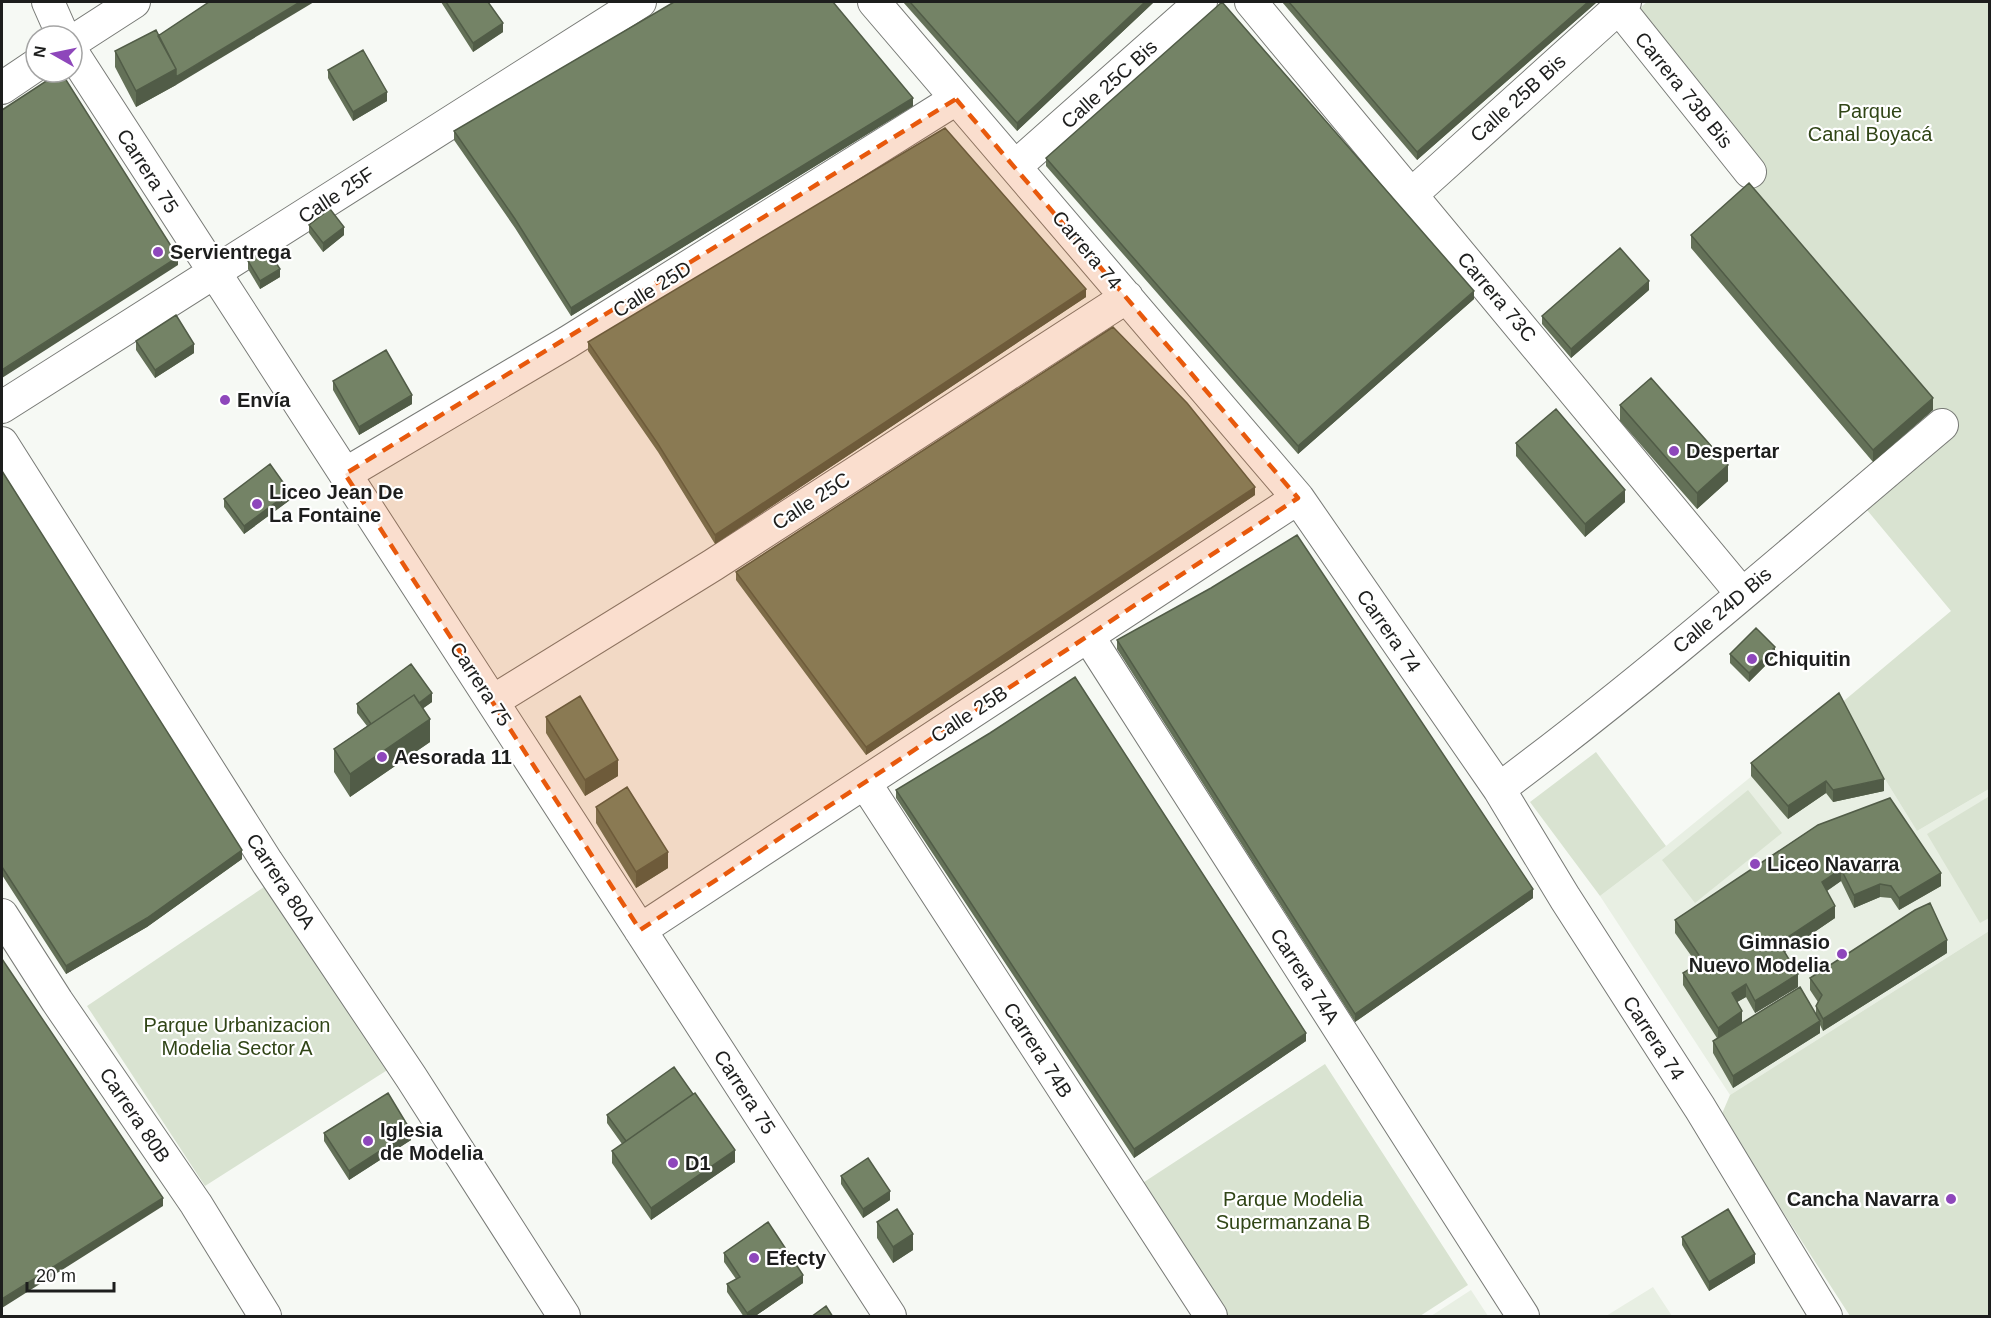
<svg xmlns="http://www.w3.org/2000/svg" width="1991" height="1318" font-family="Helvetica,sans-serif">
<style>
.built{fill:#e8efe3}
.green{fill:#d9e3d1}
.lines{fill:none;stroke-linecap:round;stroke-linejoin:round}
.minor-casing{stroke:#787a76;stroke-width:34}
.minor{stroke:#fff;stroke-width:32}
.wall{fill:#647158}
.shaded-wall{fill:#515c47}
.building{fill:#748366;stroke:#515c47;stroke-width:1.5}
.marked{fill:#e8590c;fill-opacity:0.2;stroke:#e8590c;stroke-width:4.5;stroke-dasharray:12 8;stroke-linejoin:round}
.poi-dot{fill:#8e47bb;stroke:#fff;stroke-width:2}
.labels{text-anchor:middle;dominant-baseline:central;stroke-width:4.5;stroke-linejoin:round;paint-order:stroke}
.street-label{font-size:20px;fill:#1d1e1d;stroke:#fff}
.park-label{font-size:20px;fill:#304516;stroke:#fff}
.poi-label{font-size:20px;font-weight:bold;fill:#1d1e1d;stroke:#fff;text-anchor:start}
</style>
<rect width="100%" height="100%" fill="#f6f9f4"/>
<path class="built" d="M1839 705 1917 831 1989 789V931L1730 1095 1600 896 1666 846Z
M1653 1287 1672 1316H1606Z
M1471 1290 1488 1316H1431Z"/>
<path class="green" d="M1647 2H1989V789L1917 831 1839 705 1951 611 1867 510 1952 438 1933 410 1749 195 1759 168 1635 12Z
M1596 752 1666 846 1600 896 1530 802Z
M1748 790 1782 833 1695 903 1662 860Z
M1988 797 1990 800 1989 918 1980 923 1927 834Z
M267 885 389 1069 205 1186 87 1006Z
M1989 931V1316H1850L1721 1116 1730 1095Z
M1325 1064 1468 1285 1420 1316H1223L1138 1186Z"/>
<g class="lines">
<defs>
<path id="minor" d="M48 2 63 36
M874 2 1298 498 1499 789 1565 898 1700 1108 1826 1316
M1251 2 1742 594
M1619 8 1750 172
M72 42 134 2
M72 52 890 1316
M2 88 36 65
M1016 166 1201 2
M1411 195 1625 2
M2 407 640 2
M2 443 267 862 411 1077 564 1316
M345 474 568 342 956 99
M1088 636 1523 1316
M493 701 713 565 1127 297
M865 783 1211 1316
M1499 789C1652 675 1796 548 1942 425
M2 915 57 1001 196 1204 265 1316
M640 930 1298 498"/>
</defs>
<use href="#minor" class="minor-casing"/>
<use href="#minor" class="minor"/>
</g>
<path class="wall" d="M209 2 176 85 136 107 115 67V51L158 36Z
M441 2H488L503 32 473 52Z
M903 2H1154L1017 131Z
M1282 2H1597L1417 160Z
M328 70 387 101 353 121 328 78Z
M913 106 571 316 515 228 454 140V131Z
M1046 158 1474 299 1298 454 1046 166Z
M309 225 344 235 323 252 309 233Z
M1691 235 1933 410 1873 462 1691 248Z
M248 261 280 277 260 289 248 269Z
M1649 290 1571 358 1542 324V316Z
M1086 297 715 544 658 452 588 351V342Z
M136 341 194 353 155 378 136 350Z
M333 381 412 404 359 435 333 390Z
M1620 405 1728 481 1697 509 1620 421Z
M1516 443 1625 502 1585 537 1516 456Z
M2 471 242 859 147 927 66 974 2 875Z
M1255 495 866 755 736 580V572Z
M224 499 290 500 244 534 224 507Z
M1117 640 1533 898 1355 1022 1117 649Z
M1730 654 1775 656 1749 682 1730 663Z
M432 702 423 708 430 742 350 797 334 772V749L367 726 357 713V704Z
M546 717 618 776 585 796 546 733Z
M1751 763 1884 791 1833 802 1826 793 1788 819 1751 776Z
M896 790 1306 1041 1134 1158 896 798Z
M596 807 668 868 636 888 596 823Z
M1818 825 1941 886 1899 910 1891 898 1880 897 1854 908 1841 881 1827 891 1835 918 1785 952 1798 987 1755 1013 1746 997 1737 1002 1742 1023 1816 1014V1006L1818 1002 1810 990V978L1947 953 1823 1031 1820 1025V1033L1733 1088 1713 1053V1041L1717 1038 1683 985V973L1697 964 1675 933V920Z
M693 1094 735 1162 651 1220 612 1163V1151L622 1144 607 1123V1115Z
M324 1133 411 1140 349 1180 324 1141Z
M841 1176 890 1200 863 1218 841 1184Z
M877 1222 913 1250 893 1263 877 1238Z
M1682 1237 1755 1263 1709 1291 1682 1245Z
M724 1253 803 1283 754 1317H744L727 1292V1284L736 1279 724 1262Z"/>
<path class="shaded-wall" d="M300 2H314L176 85V77Z
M1145 2H1154L1017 131V123Z
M1588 2H1597L1417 160V152Z
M503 23V32L473 52V43Z
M176 69V85L136 107V91Z
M387 92V101L353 121V112Z
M913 98V106L571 316V308Z
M344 227V235L323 252V243Z
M178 257V265L2 378V370Z
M280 269V277L260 289V281Z
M1649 281V290L1571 358V349Z
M1086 289V297L715 544V535Z
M1474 291V299L1298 454V446Z
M194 344V353L155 378V370Z
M412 395V404L359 435V427Z
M1933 398V410L1873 462V450Z
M1728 465V481L1697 509V493Z
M1255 487V495L866 755V747Z
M1625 490V502L1585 537V524Z
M290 492V500L244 534V526Z
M1775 647V656L1749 682V673Z
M432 693V702L378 741V733Z
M430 719V742L350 797V774Z
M618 760V776L585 796V780Z
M1884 779V791L1833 802V790Z
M1826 781V793L1788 819V806Z
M242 850V859L147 927 66 974V966Z
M668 852V868L636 888V872Z
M1841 869V881L1822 894V882Z
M1941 873V886L1899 910V898Z
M1880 884V897L1854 908V895Z
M1533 889V898L1355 1022V1014Z
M1835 906V918L1779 956V943Z
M1947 940V953L1823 1031V1019Z
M1798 974V987L1755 1013V1001Z
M1746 984V997L1732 1005V993Z
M1742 1011V1023L1718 1040V1028Z
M1820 1021V1033L1733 1088V1076Z
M1306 1033V1041L1134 1158V1149Z
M411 1131V1140L349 1180V1171Z
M735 1150V1162L651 1220V1208Z
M890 1191V1200L863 1218V1209Z
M163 1198V1206L2 1308V1299Z
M913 1234V1250L893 1263V1247Z
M1755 1254V1263L1709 1291V1282Z
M803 1275V1283L754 1317H747V1313Z"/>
<path class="building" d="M209 2H300L176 77V69L158 36Z
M446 2H488L503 23 473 43Z
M674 2H833L913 98 571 308 515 219 454 131Z
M910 2H1145L1017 123Z
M1222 2 1474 291 1298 446 1046 158Z
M1289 2H1588L1417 152Z
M156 30 176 69 136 91 115 51Z
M363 50 387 92 353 112 328 70Z
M60 72H61L178 257 2 370V110Z
M945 128 1086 289 715 535 658 444 588 342Z
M1749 183 1933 398 1873 450 1691 235Z
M330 209 344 227 323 243 309 225Z
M1620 248 1649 281 1571 349 1542 316Z
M267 249 280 269 260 281 248 261Z
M176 315 194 344 155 370 136 341Z
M1113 327 1187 403 1255 487 866 747 736 572Z
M386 350 412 395 359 427 333 381Z
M1651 378 1728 465 1697 493 1620 405Z
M1556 409 1625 490 1585 524 1516 443Z
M270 464 290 492 244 526 224 499Z
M2 471 242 850 147 918 66 966 2 867Z
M1297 535 1533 889 1355 1014 1117 640 1211 588Z
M1756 628 1775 647 1749 673 1730 654Z
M411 664 432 693 419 703 414 695 371 724 357 704Z
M1075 677 1306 1033 1134 1149 896 790 990 733Z
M1839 693 1884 779 1833 790 1826 781 1788 806 1751 763Z
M414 695 430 719 350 774 334 749Z
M580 696 618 760 585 780 546 717Z
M627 787 668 852 636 872 596 807Z
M1890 798 1941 873 1899 898 1891 886 1880 884 1854 895 1841 869 1822 882 1835 906 1779 943 1798 974 1755 1001 1746 984 1732 993 1742 1011 1718 1028 1683 973 1703 961 1675 920 1818 825Z
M1930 903 1947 940 1823 1019 1816 1006 1822 995 1810 978 1915 910Z
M2 959 163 1198 2 1299Z
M1800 987 1820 1021 1733 1076 1713 1041Z
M674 1067 693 1094 626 1141 607 1115Z
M388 1093 411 1131 349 1171 324 1133Z
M695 1093 735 1150 651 1208 612 1151Z
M868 1158 890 1191 863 1209 841 1176Z
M897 1209 913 1234 893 1247 877 1222Z
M1728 1209 1755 1254 1709 1282 1682 1237Z
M768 1222 803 1275 747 1313 727 1284 740 1277 724 1253Z
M826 1306 833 1317H811Z"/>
<path class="marked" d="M956 99 1298 498 640 930 345 474Z"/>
<g class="poi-dot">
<circle cx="158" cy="252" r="6"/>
<circle cx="225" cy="400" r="6"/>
<circle cx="1674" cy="451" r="6"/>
<circle cx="257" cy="504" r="6"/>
<circle cx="1752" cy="659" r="6"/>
<circle cx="382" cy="757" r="6"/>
<circle cx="1755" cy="864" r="6"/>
<circle cx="1842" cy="954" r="6"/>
<circle cx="368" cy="1141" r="6"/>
<circle cx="673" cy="1163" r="6"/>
<circle cx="1951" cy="1199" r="6"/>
<circle cx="754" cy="1258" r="6"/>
</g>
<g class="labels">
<g class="street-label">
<text transform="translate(1109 84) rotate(-42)">Calle 25C Bis</text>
<text transform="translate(1684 90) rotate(51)">Carrera 73B Bis</text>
<text transform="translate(1518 98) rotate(-42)">Calle 25B Bis</text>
<text transform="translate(148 171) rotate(57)">Carrera 75</text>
<text transform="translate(336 195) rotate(-33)">Calle 25F</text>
<text transform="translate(1087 250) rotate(50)">Carrera 74</text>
<text transform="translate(652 289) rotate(-32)">Calle 25D</text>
<text transform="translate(1497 297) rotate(50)">Carrera 73C</text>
<text transform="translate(811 501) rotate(-33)">Calle 25C</text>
<text transform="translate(1722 610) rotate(-40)">Calle 24D Bis</text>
<text transform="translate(1389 631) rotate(55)">Carrera 74</text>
<text transform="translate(481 684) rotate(57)">Carrera 75</text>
<text transform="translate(969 714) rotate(-33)">Calle 25B</text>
<text transform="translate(281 881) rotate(57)">Carrera 80A</text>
<text transform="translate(1305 976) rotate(57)">Carrera 74A</text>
<text transform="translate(1654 1038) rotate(57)">Carrera 74</text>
<text transform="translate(1038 1050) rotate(57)">Carrera 74B</text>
<text transform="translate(745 1092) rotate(57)">Carrera 75</text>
<text transform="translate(135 1115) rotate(56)">Carrera 80B</text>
</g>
<g class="park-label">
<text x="1870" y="111">Parque<tspan x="1870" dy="23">Canal Boyacá</tspan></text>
<text x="237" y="1025">Parque Urbanizacion<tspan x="237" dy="23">Modelia Sector A</tspan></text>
<text x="1293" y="1199">Parque Modelia<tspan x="1293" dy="23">Supermanzana B</tspan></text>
</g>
<g class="poi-label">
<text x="170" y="252">Servientrega</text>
<text x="237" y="400">Envía</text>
<text x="1686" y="451">Despertar</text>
<text x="269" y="492">Liceo Jean De<tspan x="269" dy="23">La Fontaine</tspan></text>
<text x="1764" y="659">Chiquitin</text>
<text x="394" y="757">Aesorada 11</text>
<text x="1767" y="864">Liceo Navarra</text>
<text x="1830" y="942" text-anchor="end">Gimnasio<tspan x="1830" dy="23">Nuevo Modelia</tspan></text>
<text x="380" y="1130">Iglesia<tspan x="380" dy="23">de Modelia</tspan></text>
<text x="685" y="1163">D1</text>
<text x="1939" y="1199" text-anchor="end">Cancha Navarra</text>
<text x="766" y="1258">Efecty</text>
</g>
</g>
<rect width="1991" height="1318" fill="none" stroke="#1d1e1d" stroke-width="6"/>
<g transform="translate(54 54) rotate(279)"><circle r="28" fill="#ffffff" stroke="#a5a5a5" stroke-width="1.5"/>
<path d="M0-4.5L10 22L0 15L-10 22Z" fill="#8e47bb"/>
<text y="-9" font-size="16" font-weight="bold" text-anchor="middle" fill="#1d1e1d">N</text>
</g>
<path d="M27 1282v9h87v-9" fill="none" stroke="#1d1e1d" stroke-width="3"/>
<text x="36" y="1282" font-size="18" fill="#1d1e1d" stroke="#ffffff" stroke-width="4.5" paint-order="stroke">20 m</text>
</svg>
